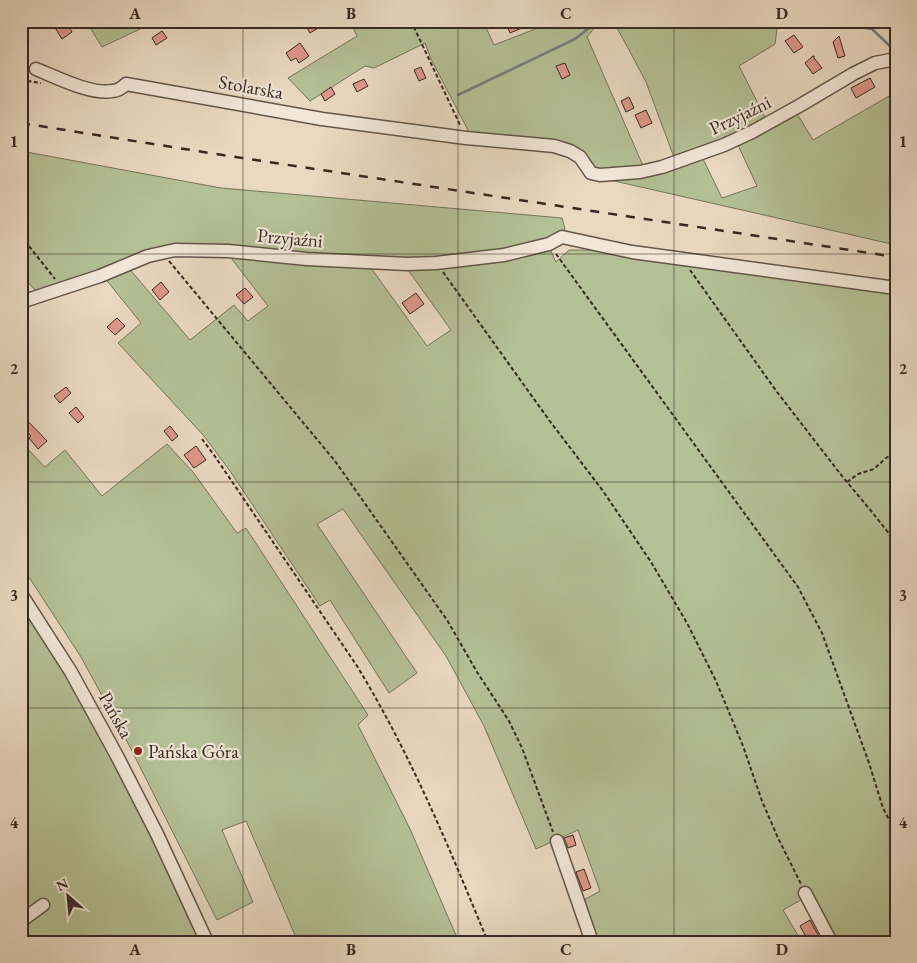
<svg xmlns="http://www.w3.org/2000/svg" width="917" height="963" font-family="'EB Garamond',serif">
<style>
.green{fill:#b4c095;stroke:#75745c}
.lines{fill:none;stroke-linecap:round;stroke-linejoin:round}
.stream{stroke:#727f7e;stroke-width:2.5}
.building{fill:#e0978b;stroke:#362922}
.minor-casing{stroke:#63554a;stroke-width:15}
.path{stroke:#362922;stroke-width:2;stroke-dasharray:4 2.5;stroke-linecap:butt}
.minor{stroke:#f1e6d7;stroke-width:12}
.rail{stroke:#362922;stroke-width:2.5;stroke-dasharray:9 9;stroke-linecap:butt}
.grid{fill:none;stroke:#362922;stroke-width:1;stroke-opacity:0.55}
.poi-dot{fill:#8f2418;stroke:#f1e6d7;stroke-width:2}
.labels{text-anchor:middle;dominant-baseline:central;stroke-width:4.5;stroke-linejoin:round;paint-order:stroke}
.street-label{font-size:19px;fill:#362922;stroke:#f1e6d7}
.poi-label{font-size:19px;fill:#362922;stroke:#f1e6d7;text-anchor:start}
.neatline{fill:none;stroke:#362922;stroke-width:2}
.grid-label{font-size:16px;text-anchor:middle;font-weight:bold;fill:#362922}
</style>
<rect width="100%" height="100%" fill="#e9d9c1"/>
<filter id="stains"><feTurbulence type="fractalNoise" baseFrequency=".004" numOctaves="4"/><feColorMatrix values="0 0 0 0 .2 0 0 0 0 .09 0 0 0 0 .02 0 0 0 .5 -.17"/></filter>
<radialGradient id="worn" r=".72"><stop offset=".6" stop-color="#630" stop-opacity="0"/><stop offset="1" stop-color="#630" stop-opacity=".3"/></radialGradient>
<path class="green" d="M86 21H157L102 47Z
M350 21H483L494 45 556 21H600L587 37 644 168 593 169 584 155 471 136 431 59 425 43 374 68 365 66 310 101 288 78 357 36Z
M613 21H778L775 44 739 66 766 119 745 131 675 160 646 82 628 48Z
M896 92V245L610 180 663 172 703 159 722 198 757 186 737 143 796 112 813 140Z
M21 151 221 188 562 218 565 229 555 237 503 252 432 260 213 247 100 272 37 292 21 275Z
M549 247 556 262 569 250H588L759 271 896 292V942H833L808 896 783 910 802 942H595L580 902 600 891 578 830 536 849 484 726 446 656 343 509 317 524 417 673 389 693 330 600 320 606 230 471 204 436 118 343 141 323 104 277 127 266 190 340 234 305 248 321 268 306 228 254 369 265 427 346 451 330 406 267Z
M21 442 45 467 65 450 102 496 167 444 193 472 237 533 246 528 368 715 358 725 410 829 458 940 454 942H298L246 821 222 830 253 902 217 920 130 747 81 657 21 565Z
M21 602 65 672 153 835 202 942H21Z"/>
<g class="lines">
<path class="stream" d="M821 21 872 29 893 49 896 48
M458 95 575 39 589 28 594 21"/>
</g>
<path class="building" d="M51 21H65L72 32 62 39Z
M310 21H317L320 27 310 33 305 24Z
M505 21H520L522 28 510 33Z
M162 31 167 38 156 45 152 38Z
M794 35 803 47 794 53 785 41Z
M839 36 845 56 838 58 833 42Z
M300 43 309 56 299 63 296 58 291 61 286 53Z
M813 56H814V58L822 68 813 74 805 63Z
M565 63 570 75 562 79 556 66Z
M421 67 426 78 419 81 414 70Z
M870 78 875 87 856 98 851 88Z
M364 79 368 86 357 92 353 84Z
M331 87 335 94 325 101 321 94Z
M629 97 634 108 626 112 621 101Z
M646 110 652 123 641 128 635 115Z
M161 282 169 292 160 300 152 290Z
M245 288 253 297 244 304 236 295Z
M416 293 424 304 410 314 402 303Z
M117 318 125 326 115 335 107 327Z
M66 387 71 393 60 403 54 396Z
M76 407 84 417 78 423 69 413Z
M21 414 47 441 38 449 29 438 31 436 21 426Z
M170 426 178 436 172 441 164 431Z
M196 446 206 460 194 468 184 455Z
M573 835 576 845 568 848 564 838Z
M584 869 591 888 583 891 576 872Z
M810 920 819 937 812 942H809L800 926Z"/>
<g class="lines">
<defs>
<path id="minor" d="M36 69C56 77 91 95 112 91 118 91 122 88 126 84L322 119 466 138 554 146 570 151 580 157 591 173 600 175 640 172 662 167 724 145 752 132 799 106 853 74 875 63 896 59
M21 302 100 276 148 256 175 250 228 251 307 259 407 264 436 263 504 255 549 244 562 237 632 252 896 288
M21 594 71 672 117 756 157 834 207 942
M557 841 592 942
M805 893 831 942
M21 921 43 905"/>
</defs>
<use href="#minor" class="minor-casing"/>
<path class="path" d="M411 21 461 127
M21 80 41 83
M21 236 55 279
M556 254 798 587 822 633 869 763 883 808 896 833
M169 261 335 461 447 620 477 672 509 721 522 748 553 832
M690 270 777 392 842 476 872 512 887 531 896 545
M443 272 549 420 603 491 651 562 687 623 716 681 743 746 762 801 778 838 801 884
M202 439 214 455 357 666C410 753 449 847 488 942
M847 482 858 474 874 469 886 458 893 454 896 455"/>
<use href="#minor" class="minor"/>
<path class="rail" d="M21 123 216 154 896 257"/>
</g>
<path class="grid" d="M243 21V942M458 21V942M674 21V942M21 254H896M21 482H896M21 708H896"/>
<circle class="poi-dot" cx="138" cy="751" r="5"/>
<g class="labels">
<g class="street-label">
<text transform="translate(251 87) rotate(10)">Stolarska</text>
<text transform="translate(740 115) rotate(-26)">Przyjaźni</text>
<text transform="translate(290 238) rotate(5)">Przyjaźni</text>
<text transform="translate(116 715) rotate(61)">Pańska</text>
</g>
<g class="poi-label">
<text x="148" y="751">Pańska Góra</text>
</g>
</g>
<rect width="917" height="963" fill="none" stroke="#e9d9c1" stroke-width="55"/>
<g transform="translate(68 896) rotate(333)" stroke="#f1e6d7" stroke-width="4" paint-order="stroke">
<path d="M0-4L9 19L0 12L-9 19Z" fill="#362922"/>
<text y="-8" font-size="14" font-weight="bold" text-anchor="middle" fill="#362922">N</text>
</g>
<rect x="28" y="28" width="862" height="908" class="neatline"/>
<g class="grid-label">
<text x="135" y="19">A</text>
<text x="351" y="19">B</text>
<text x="566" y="19">C</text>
<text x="782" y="19">D</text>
<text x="14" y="147">1</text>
<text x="903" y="147">1</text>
<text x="14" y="374">2</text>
<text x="903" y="374">2</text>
<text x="14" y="601">3</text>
<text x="903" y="601">3</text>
<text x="14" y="828">4</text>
<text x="903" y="828">4</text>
<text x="135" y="955">A</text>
<text x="351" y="955">B</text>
<text x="566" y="955">C</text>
<text x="782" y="955">D</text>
</g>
<rect width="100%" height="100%" filter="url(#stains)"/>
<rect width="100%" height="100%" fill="url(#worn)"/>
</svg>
